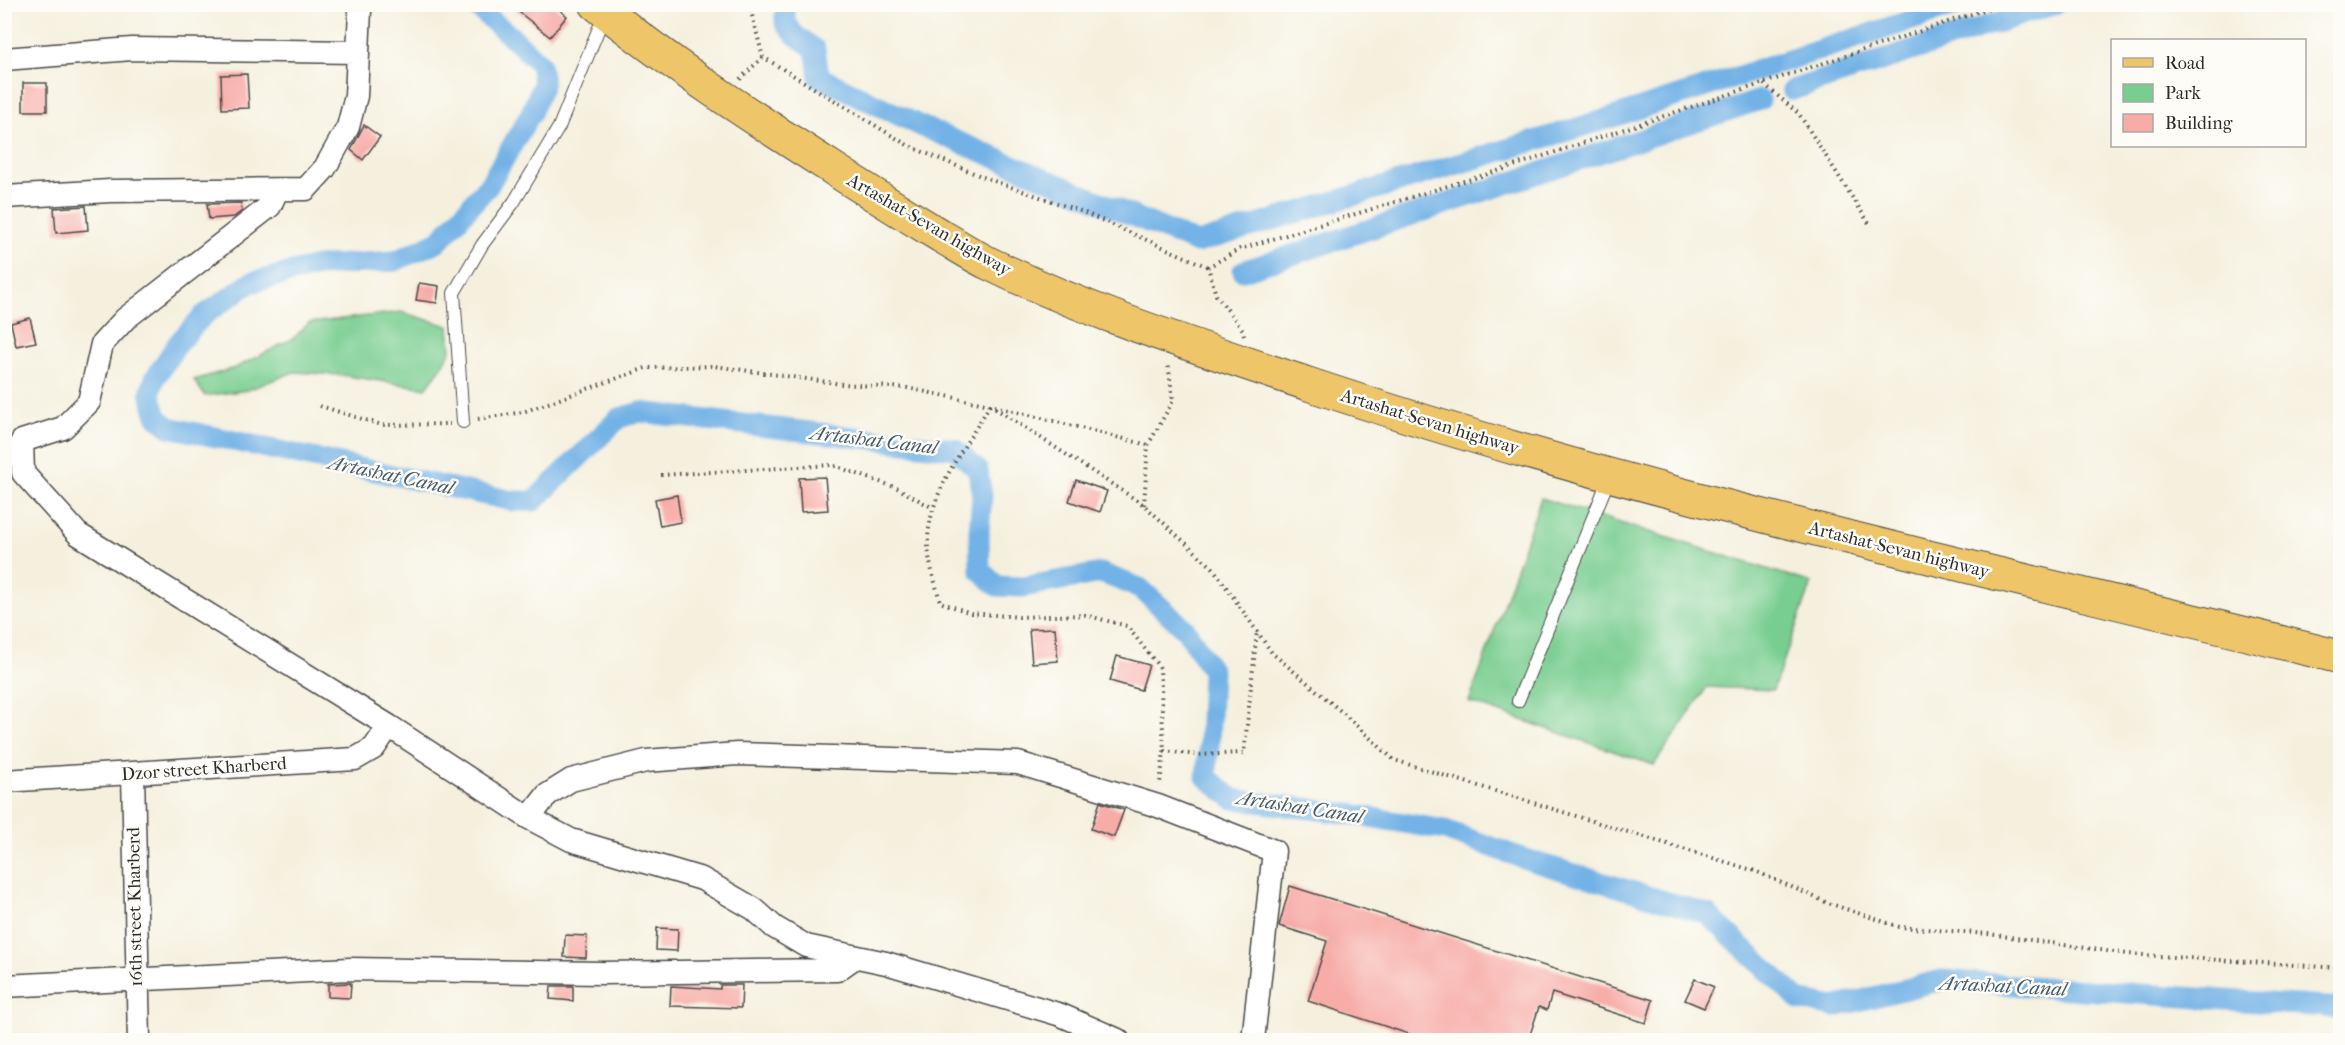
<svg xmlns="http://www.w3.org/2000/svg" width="2345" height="1045" font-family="'IM FELL French Canon',serif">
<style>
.green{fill:#78cd90;stroke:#527c5e;stroke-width:1.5}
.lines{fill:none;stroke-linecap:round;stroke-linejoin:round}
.canal{stroke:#73b2e6;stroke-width:21}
.building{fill:#f7aca8}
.service-casing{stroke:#494946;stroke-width:14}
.minor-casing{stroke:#494946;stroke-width:25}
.primary-casing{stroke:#494946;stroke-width:35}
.path{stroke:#494946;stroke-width:4;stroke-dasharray:1.5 4.5;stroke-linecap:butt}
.service{stroke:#fff;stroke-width:12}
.minor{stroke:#fff;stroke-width:22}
.primary{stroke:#eec569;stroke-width:33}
.labels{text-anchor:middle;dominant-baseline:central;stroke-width:5;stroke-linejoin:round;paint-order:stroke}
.street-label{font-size:18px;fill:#2b2b2b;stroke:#fdfcf7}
.water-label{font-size:20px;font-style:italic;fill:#445a6c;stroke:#fdfcf7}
</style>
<rect width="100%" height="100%" fill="#fdfcf7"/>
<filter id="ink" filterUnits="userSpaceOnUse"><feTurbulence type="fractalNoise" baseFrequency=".0167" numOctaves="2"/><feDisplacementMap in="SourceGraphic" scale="12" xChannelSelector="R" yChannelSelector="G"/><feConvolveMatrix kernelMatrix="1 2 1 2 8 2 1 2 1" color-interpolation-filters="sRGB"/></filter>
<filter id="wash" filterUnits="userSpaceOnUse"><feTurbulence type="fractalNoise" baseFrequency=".008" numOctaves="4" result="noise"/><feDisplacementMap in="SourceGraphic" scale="24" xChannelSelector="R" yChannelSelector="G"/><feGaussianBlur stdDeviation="1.35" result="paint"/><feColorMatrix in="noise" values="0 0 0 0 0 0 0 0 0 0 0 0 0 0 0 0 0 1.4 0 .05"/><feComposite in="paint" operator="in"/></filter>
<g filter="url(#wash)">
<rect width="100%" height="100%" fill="#f5f0de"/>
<path class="green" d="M401 312 449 326 451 350 442 367 426 388 341 375 294 372 248 390 205 396 194 380 235 368 294 338 309 323Z
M1541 498 1812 583 1773 690 1707 687 1654 765 1469 702Z"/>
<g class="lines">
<path class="canal" d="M473 4 514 39 540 64 543 84 531 113 489 185 439 241 395 261 317 266 250 283 204 315 178 343 155 378 150 393 157 417 169 427 513 501H534L619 418 640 412 955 449 978 470 982 496 979 532 980 570 997 586 1023 587 1101 573 1140 588 1186 630 1212 671 1209 746 1206 777 1233 799 1357 815 1445 830 1522 858 1707 914 1799 1000 1834 1007 1942 980 2340 1008
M785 4V23L795 35 815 49 819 77 923 127 1197 243 1610 118 1961 4
M1792 90 2055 4
M1243 271 1760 100"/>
</g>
<g id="blocks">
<path class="building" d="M509 4H552L567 16 550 37Z
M247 74 249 108 222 109 221 75Z
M23 83H47V111H23Z
M364 125 380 137 363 160 351 150Z
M241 203 242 211 234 217 209 219 207 204Z
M86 206 88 230 56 233 54 208Z
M419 283 439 286 437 303 416 300Z
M30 318 36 342 16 346 11 323Z
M825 477 828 510 801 512 799 478Z
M1076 480 1107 491 1100 512 1069 501Z
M677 495 681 522 660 526 655 499Z
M1055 628 1058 661 1032 663 1029 629Z
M1117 656 1149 665 1141 690 1110 681Z
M1100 802 1124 810 1114 837 1091 829Z
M1290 886 1653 1000 1646 1023 1552 993 1547 1010 1539 1007 1528 1041H1430L1308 1001 1327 941 1279 926Z
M657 928 678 929 677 951 656 950Z
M565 935 587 936 586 958 564 957Z
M1695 979 1714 987 1704 1008 1685 1000Z
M351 983 350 998 328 997V984Z
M720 985H742L741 1008 670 1006 671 986 720 989Z
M551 986H573V1001L550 999Z"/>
</g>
</g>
<g filter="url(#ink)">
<use href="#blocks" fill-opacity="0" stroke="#494946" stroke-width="1.5"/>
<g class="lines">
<defs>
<path id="service" d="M463 422 454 293 482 245 514 202 559 127 605 13
M1518 701 1610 476"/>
<path id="minor" d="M4 59 132 49 357 52
M277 190 270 206 125 319 102 344 89 402 63 428 22 441 23 473 78 534 389 726 529 818 571 840 702 879 754 909 774 927 806 946 886 963 1061 1015 1118 1040
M4 197 110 191 306 189 325 168 348 127 356 96 360 10 362 4
M133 774 139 1040
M4 781 355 759 374 748 389 726
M529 818 547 795 571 780 646 761 737 754 1018 763 1158 806 1274 851 1253 1040
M4 986 350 969 602 973 837 970 854 958"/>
<path id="primary" d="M596 4C670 64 749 115 829 166 866 190 903 213 941 236 957 245 973 256 990 264 1092 314 1201 348 1308 384 1646 497 1995 571 2340 657"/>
</defs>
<use href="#service" class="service-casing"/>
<use href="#minor" class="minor-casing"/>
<use href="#primary" class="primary-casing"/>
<path class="path" d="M749 4 763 57 909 146 988 179 1083 212 1208 267
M740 79 763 57
M1764 84 1799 114 1870 225
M1244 335 1243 330 1216 295 1208 267 1240 249 1504 169 2002 4
M990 405 1144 505 1213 568 1272 653 1343 713 1394 760 1755 871 1828 903 1900 927 1988 934 2128 954 2340 968
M990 405C965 448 926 495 928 547 929 565 936 584 940 602L971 613 1019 617 1085 615 1127 626 1160 668 1164 751 1160 784
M320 406 382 425 450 424
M478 419 523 412 646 368 714 366 842 384 907 388 990 405 1148 445
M661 475 832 465 897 488 933 508
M1144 505 1148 445 1173 401 1168 363
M1164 751 1198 755 1244 753 1257 631"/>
<use href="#service" class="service"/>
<use href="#minor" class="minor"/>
<use href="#primary" class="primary"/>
</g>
</g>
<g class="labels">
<g class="street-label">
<text transform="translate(929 225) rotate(30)">Artashat-Sevan highway</text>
<text transform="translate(1430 422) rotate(17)">Artashat-Sevan highway</text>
<text transform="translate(1899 550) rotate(14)">Artashat-Sevan highway</text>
<text transform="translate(204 769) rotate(-4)">Dzor street Kharberd</text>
<text transform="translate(135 907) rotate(-91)">16th street Kharberd</text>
</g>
<g class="water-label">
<text transform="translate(874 440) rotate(7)">Artashat Canal</text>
<text transform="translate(391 475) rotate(12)">Artashat Canal</text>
<text transform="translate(1300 807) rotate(9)">Artashat Canal</text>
<text transform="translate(2003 986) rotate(3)">Artashat Canal</text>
</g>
</g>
<rect width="2345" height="1045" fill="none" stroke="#fdfcf7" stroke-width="24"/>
<rect x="2111" y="39" width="195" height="108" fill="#fdfcf7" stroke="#a9a8a5" stroke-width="1.5"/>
<rect x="2123" y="58" width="30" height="9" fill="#eec569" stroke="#a9a8a5" stroke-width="1.5"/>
<text x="2165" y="69" font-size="18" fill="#2b2b2b">Road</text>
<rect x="2123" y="84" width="30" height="18" fill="#78cd90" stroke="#a9a8a5" stroke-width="1.5"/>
<text x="2165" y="99" font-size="18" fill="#2b2b2b">Park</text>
<rect x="2123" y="114" width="30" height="18" fill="#f7aca8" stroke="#a9a8a5" stroke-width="1.5"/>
<text x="2165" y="129" font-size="18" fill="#2b2b2b">Building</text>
</svg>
